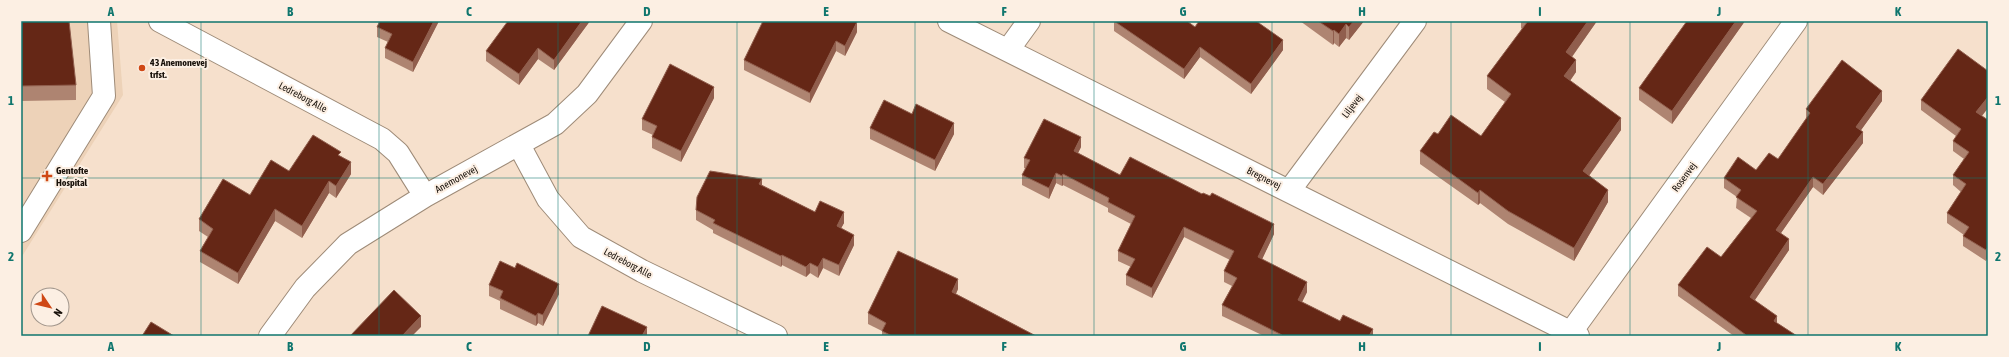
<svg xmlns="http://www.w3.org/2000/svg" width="2009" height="357" font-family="'Asap Condensed',sans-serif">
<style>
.built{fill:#edd2b8}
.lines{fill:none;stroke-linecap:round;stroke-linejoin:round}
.minor-casing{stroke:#9e8b78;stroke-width:24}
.minor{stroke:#fff;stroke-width:22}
.wall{fill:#ae8471}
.shaded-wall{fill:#905e4d}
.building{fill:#652716;stroke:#905e4d}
.grid{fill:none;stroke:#0f766e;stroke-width:1;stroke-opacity:0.55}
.poi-dot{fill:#cf4815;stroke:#fcefe3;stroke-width:1.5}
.labels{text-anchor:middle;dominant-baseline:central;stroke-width:4;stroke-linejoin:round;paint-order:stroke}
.poi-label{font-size:10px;font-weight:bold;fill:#18110a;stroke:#fcefe3;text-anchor:start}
.street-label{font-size:10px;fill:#18110a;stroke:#fcefe3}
.neatline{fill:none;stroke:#0f766e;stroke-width:1.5}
.grid-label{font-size:13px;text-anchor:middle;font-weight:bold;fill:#0f766e}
</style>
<rect width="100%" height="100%" fill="#f6e0cc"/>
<path class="built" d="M21 21H117L123 95 21 258Z"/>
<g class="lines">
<defs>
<path id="minor" d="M160 21 382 139 398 153 425 196
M949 21 1578 336
M1008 50 1029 21
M519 145 548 199 581 237 642 271 776 336
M1289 191 1415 21
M21 231 104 96 99 21
M1571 332 1796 21
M270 336 305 288 348 244 425 196 555 124 587 94 641 21"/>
</defs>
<use href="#minor" class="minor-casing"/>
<use href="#minor" class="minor"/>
</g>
<path class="wall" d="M21 21 76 85V100L21 101Z
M380 21H439L413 72 385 58V48L388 42 377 37V27Z
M590 21 554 70 538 59 519 85 486 61V51Z
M1114 21 1195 27 1283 50 1251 94 1200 57 1184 79 1114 31Z
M1300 21H1364L1349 40 1346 38 1339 47 1334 43 1333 45Z
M1521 21H1597L1572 57 1576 72 1570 81 1621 130 1589 176 1608 202 1574 261 1508 224 1480 203 1478 205 1420 164V151L1438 134 1481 136 1505 102 1487 89V76L1522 29 1521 28Z
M1687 21H1745L1672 124 1639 100V88Z
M857 32 845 56 836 51 810 103 744 70V60Z
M1988 71V108L1982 116 1988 120 1986 261 1963 246V236L1964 235 1947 223V213L1961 192 1953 185V175L1964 159 1953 151V141L1956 136 1921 110V100Z
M714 98 681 162 652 148V137L653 135 642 130V119Z
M1882 101 1861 130 1863 143 1823 195 1813 187 1781 233 1789 250 1755 300 1777 323 1797 336H1734L1678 296V285L1721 257 1751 218 1736 208 1737 197 1724 188V178L1756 170 1778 159 1806 119V109Z
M912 114 954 134 935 171 870 139V128Z
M1081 147 1078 153 1120 175 1274 234 1262 259 1307 292 1302 302 1340 321 1373 336H1264L1222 316V305L1232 286 1224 282V271L1230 260 1184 237 1152 298 1126 285V275L1131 267 1118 261V251L1131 224 1108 212V208L1063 185 1062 186 1056 183 1049 199 1022 185V175L1026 169 1024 168V158Z
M341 156 351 174 336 198 329 193 302 238 275 221 238 284 200 262V251L208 237 199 231V219L250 195Z
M762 185 815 212 844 223 841 228 854 245 839 276 823 268 818 278 810 273 806 277 782 265 781 267 713 233V230L696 220V210Z
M489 285 559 294 543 326 538 323 536 326 500 309V301L489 296Z
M958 289 956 294 1036 336H882V331L868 324V313Z"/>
<path class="shaded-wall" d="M434 21H439L413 72V62Z
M582 21H590L554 70V60Z
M1354 21H1364L1349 40V27Z
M1588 21H1597L1566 65V52Z
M1736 21H1745L1672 124V111Z
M857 22V32L845 56V46Z
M1346 24V38L1339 47V34Z
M1334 30V43L1333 45V31Z
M1283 40V50L1251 94V84Z
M836 41V51L810 103V93Z
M1200 47V57L1184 79V69Z
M538 48V59L519 85V74Z
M1576 60V72L1564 89V76Z
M714 87V98L681 162V151Z
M1882 91V101L1856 137V127Z
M1988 97V108L1976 123V112Z
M1621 118V130L1583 184V171Z
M954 123V134L935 171V160Z
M1863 132V143L1823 195V184Z
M1081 137V147L1074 161V151Z
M351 162V174L336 198V186Z
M1056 173V183L1049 199V188Z
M1063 174V185L1062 186V176Z
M1813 177V187L1776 240V230Z
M762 179V189L759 184Z
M329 181V193L302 238V226Z
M1480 190V203L1478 205V193Z
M1608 190V202L1574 261V248Z
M275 209V221L238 284V273Z
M844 212V223L837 236V226Z
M1274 224V234L1258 268V257Z
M1184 227V237L1152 298V288Z
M854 235V245L839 276V265Z
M1789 239V250L1750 307V297Z
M1988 247V257L1986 261V250Z
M782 255V265L781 267V256Z
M823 258V268L818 278V267Z
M810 263V273L806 277V267Z
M958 279V289L952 302V292Z
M1307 282V292L1298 310V300Z
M559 284V294L543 326V315Z
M538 313V323L536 326V316Z
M421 316V327L412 336H402Z
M1777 316V326L1774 321Z
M647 327V336H642Z
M1373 329V336H1369Z"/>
<path class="building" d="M21 21H69L76 85 21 86Z
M380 21H434L413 62 385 48 392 34 377 27Z
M508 21H582L554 60 538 48 519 74 486 51Z
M763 21H855L857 22 845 46 836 41 810 93 744 60Z
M1114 21H1187L1195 27 1199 21H1256L1283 40 1251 84 1200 47 1184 69Z
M1318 21H1354L1349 27 1346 24 1339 34 1334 30 1333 31Z
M1528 21H1588L1566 52 1576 60 1564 76 1621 118 1583 171 1608 190 1574 248 1508 211 1480 190 1478 193 1420 151 1434 132 1438 134 1451 115 1481 136 1511 94 1487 76Z
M1687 21H1736L1672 111 1639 88Z
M1958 49 1988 71V97L1976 112 1988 120V247L1986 250 1963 236 1969 227 1947 213 1966 184 1953 175 1969 152 1953 141 1961 129 1921 100Z
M1842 60 1882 91 1856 127 1863 132 1823 184 1813 177 1776 230 1789 239 1750 297 1777 316 1774 321 1797 336H1745L1746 335 1678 285 1707 247 1721 257 1757 211 1736 197 1741 190 1724 178 1738 157 1756 170 1769 153 1778 159 1810 113 1806 109Z
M670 64 714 87 681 151 652 137 657 126 642 119Z
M884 100 912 114 916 104 954 123 935 160 870 128Z
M1044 119 1081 137 1074 151 1120 175 1130 157 1202 194 1203 193 1210 196 1212 193 1274 224 1258 257 1307 282 1298 300 1340 321 1343 315 1373 329 1369 336H1282V335L1222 305 1237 278 1224 271 1234 251 1184 227 1152 288 1126 275 1135 259 1118 251 1135 216 1108 202 1109 198 1063 174 1062 176 1056 173 1049 188 1022 175 1030 160 1024 158Z
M313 135 341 152 338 155 351 162 336 186 329 181 302 226 275 209 238 273 200 251 213 229 199 219 223 179 250 195 271 160 289 171Z
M710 171 762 179 759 184 815 212 820 201 844 212 837 226 854 235 839 265 823 258 818 267 810 263 806 267 782 255 781 256 713 223 715 220 696 210 697 197Z
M898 251 958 279 952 292 1036 336H892L882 331 886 323 868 313Z
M500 261 515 268 517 263 559 284 543 315 538 313 536 316 500 298 503 291 489 285Z
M394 290 421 316 402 336H350Z
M602 306 647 327 642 336H588Z
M151 322 174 336H142Z"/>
<path class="grid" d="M201 21V336M379 21V336M558 21V336M737 21V336M915 21V336M1094 21V336M1272 21V336M1451 21V336M1630 21V336M1808 21V336M21 178H1988"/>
<g class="poi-dot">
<circle cx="142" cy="68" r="4"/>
<path d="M45 170h4v4h4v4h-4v4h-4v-4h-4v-4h4z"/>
</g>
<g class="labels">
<g class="poi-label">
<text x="150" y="62">43 Anemonevej<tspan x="150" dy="12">trfst.</tspan></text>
<text x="56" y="170">Gentofte<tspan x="56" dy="12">Hospital</tspan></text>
</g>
<g class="street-label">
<text transform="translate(303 97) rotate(28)">Ledreborg Alle</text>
<text transform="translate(1352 106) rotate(-53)">Liljevej</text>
<text transform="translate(1684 177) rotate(-54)">Rosenvej</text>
<text transform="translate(1264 178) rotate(27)">Bregnevej</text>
<text transform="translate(456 179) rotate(-29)">Anemonevej</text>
<text transform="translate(628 263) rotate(28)">Ledreborg Alle</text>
</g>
</g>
<rect width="2009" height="357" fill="none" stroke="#fcefe3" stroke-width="44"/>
<g transform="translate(50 307) rotate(125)"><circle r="19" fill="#fcefe3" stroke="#a1968c"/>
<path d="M0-3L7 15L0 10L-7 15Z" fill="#cf4815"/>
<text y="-6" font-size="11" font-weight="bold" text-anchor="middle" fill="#18110a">N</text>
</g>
<rect x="22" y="22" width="1965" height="313" class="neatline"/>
<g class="grid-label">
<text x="111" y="16">A</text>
<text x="290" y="16">B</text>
<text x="469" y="16">C</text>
<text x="647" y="16">D</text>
<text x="826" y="16">E</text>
<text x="1004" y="16">F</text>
<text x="1183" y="16">G</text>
<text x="1362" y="16">H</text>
<text x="1540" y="16">I</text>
<text x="1719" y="16">J</text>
<text x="1898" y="16">K</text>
<text x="11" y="105">1</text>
<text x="1998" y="105">1</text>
<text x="11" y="261">2</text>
<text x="1998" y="261">2</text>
<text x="111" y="351">A</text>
<text x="290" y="351">B</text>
<text x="469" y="351">C</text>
<text x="647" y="351">D</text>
<text x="826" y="351">E</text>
<text x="1004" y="351">F</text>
<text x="1183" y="351">G</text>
<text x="1362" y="351">H</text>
<text x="1540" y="351">I</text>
<text x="1719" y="351">J</text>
<text x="1898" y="351">K</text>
</g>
</svg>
